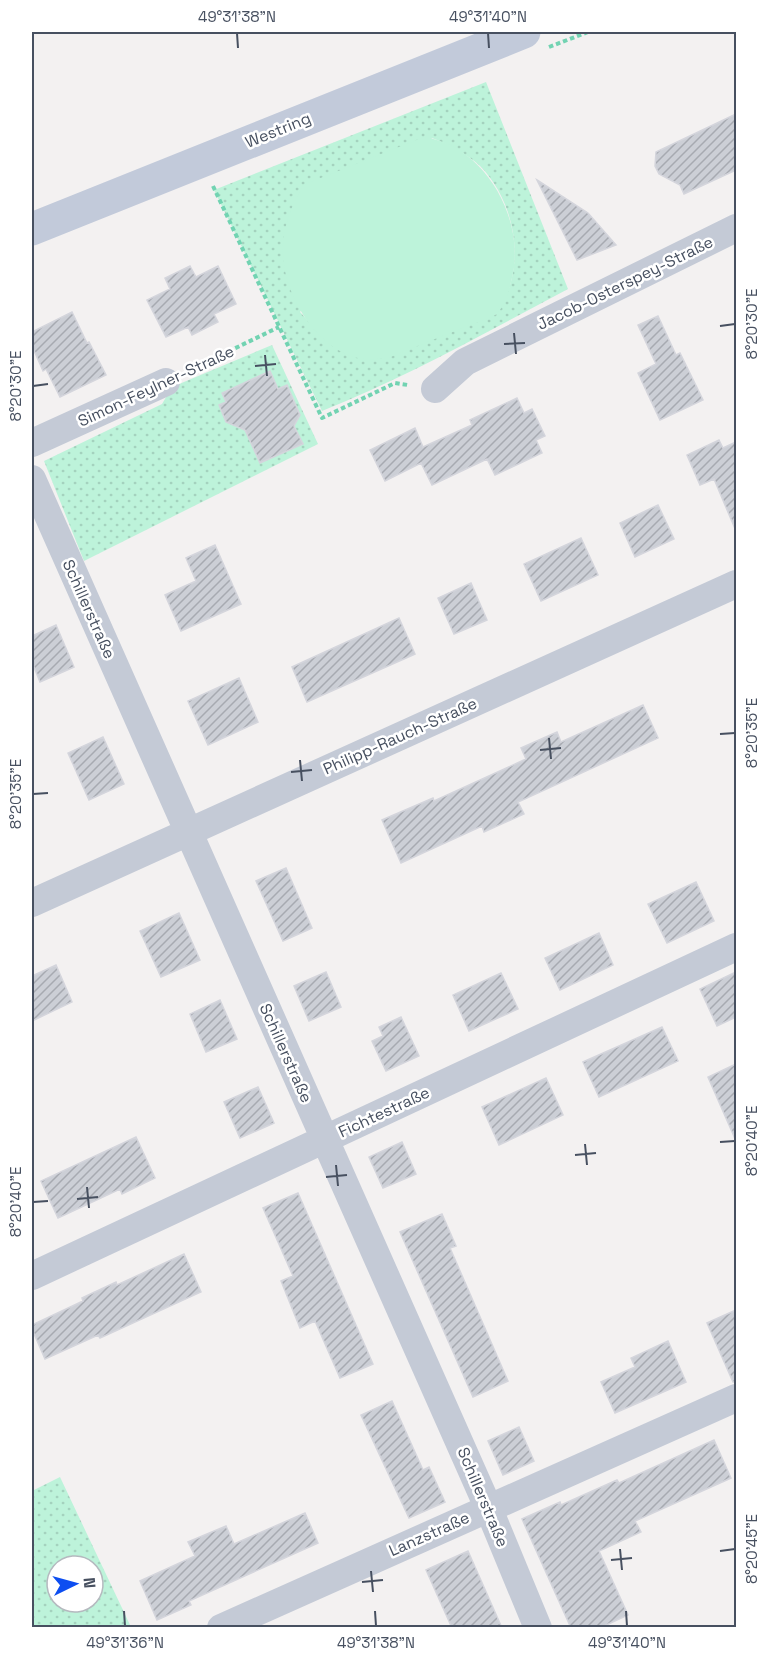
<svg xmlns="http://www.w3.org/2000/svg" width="768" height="1659" font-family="'Space Grotesk',sans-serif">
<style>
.green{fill:url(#green-dots);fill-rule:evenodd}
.pitch{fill:#bdf3da}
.building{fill:url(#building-hatch);stroke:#d4d5dc;stroke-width:1.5}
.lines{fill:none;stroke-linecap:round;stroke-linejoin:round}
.path{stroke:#72d3b2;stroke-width:4;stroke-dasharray:4.5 3;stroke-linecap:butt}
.minor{stroke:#c4cad6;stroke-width:28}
.secondary{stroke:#c2cada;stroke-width:33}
.ticks{fill:none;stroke:#475060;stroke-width:2}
.labels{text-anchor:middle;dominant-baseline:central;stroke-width:5;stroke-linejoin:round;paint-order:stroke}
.street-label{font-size:16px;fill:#475060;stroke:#fff}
.neatline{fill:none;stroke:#475060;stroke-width:2}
.ticks-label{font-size:15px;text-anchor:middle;fill:#475060}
</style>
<defs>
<pattern id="green-dots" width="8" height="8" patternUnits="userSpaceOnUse" patternTransform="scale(1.5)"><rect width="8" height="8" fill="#bdf3da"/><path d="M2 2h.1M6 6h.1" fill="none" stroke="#a4d2be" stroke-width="1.8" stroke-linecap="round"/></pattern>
<pattern id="building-hatch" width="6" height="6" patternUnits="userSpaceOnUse" patternTransform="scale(1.5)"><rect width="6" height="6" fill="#cccfd6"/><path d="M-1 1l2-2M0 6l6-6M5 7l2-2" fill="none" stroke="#a7aab1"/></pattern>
</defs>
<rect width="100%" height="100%" fill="#f3f1f1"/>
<path class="green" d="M486 82 568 289C487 332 407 377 322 411L214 190ZM432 138C448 144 467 154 480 166 517 203 528 272 495 315L312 325 300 312Z
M272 345 318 444 84 561 44 461 162 404 172 387Z
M60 1477 131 1627H32V1491ZM57 1566H93V1602H57Z"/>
<path class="pitch" d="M424 137C487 146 528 224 511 282 509 293 504 308 495 315 487 320 474 323 465 327 439 337 413 348 388 358 376 359 363 361 351 356 311 342 280 287 283 245 284 224 293 203 303 185Z"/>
<path class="building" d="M736 114V170L684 194 680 185 659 174 655 166 656 152Z
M537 180 588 213 616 245 577 260Z
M190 266 196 277 218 266 236 304 214 314 218 322 192 335 188 327 166 337 147 300 170 289 165 278Z
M72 312 87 343 89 342 106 375 60 397 46 369 43 371 32 346V332Z
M658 316 676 355 680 353 703 400 660 420 638 373 656 364 638 325Z
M270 371 278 389 287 385 300 415 294 426 303 444 260 463 245 430 226 422 219 405 226 402 222 393Z
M517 398 524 413 532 409 545 436 536 440 542 453 495 475 487 459 432 485 421 463 385 481 370 450 415 428 423 447 472 425 470 420Z
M719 440 723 448 736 442V531L714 479 700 485 687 455Z
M658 505 674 539 635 557 620 523Z
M581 538 598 575 541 601 524 564Z
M215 545 241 604 181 631 165 595 196 581 186 558Z
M471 583 487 620 454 634 438 598Z
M399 618 415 654 307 702 292 667Z
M56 625 74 667 40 682 32 662V636Z
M239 678 258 722 208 745 188 701Z
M643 705 658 738 518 802 524 814 484 832 482 826 401 863 382 820 433 798 434 801 526 759 521 748 557 732 561 742Z
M103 737 124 784 89 800 68 753Z
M286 868 312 928 283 941 256 881Z
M696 882 714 921 667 943 648 904Z
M179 913 200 960 161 977 140 931Z
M599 933 613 965 560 990 545 958Z
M56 965 72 1002 32 1021V976Z
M326 972 341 1007 309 1021 294 986Z
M736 972V1017L717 1026 700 989Z
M501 973 518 1009 469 1031 453 995Z
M220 1000 237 1039 206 1052 190 1014Z
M401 1017 419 1056 386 1071 372 1041 383 1036 379 1027Z
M662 1027 678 1061 599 1097 583 1062Z
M736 1064V1141L708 1077Z
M546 1078 563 1115 499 1145 482 1107Z
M258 1087 274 1123 240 1138 224 1102Z
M136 1137 155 1178 122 1194 120 1189 58 1218 41 1181Z
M402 1142 416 1174 383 1188 369 1157Z
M298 1193 373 1364 340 1378 315 1321 300 1328 281 1281 293 1276 263 1208Z
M442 1214 456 1246 450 1248 508 1381 473 1397 400 1232Z
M184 1254 201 1292 100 1338 98 1335 45 1359 32 1329V1325L83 1301 82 1298 116 1282 117 1285Z
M736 1310V1382H733L707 1323Z
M668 1341 686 1382 615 1413 601 1382 635 1367 631 1358Z
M392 1401 423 1470 429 1467 445 1502 409 1518 361 1415Z
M519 1427 534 1461 503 1475 488 1441Z
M714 1440 731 1478 635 1521 641 1532 599 1551 628 1615 600 1628H571L522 1519 560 1502 561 1505 617 1480 619 1483Z
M305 1513 318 1543 189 1601 191 1605 157 1620 140 1581 195 1556 188 1542 226 1526 234 1544Z
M468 1551 502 1628H452L426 1570Z"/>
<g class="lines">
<path class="path" d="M549 47 588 32
M213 186 322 418 395 383 408 385
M188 371 279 327"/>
<path class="minor" d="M435 389 465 362 736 228
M32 443 166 382
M32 479 488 1507 538 1628
M32 903 736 584
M32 1276 736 947
M221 1628 736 1398"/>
<path class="secondary" d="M32 229 524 32"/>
</g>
<path class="ticks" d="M237 33 238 48M488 33 489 48M720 326 735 324M514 333 516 354M504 344 525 343M265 355 267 376M255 366 276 364M33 386 48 384M720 734 735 733M549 738 551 759M540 750 561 748M300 760 302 781M291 772 312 770M33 794 48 793M720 1142 735 1141M585 1144 587 1165M575 1155 596 1153M336 1165 338 1186M326 1177 347 1175M87 1187 89 1208M77 1199 98 1197M33 1202 48 1201M620 1549 622 1570M720 1551 735 1549M611 1560 632 1558M371 1571 373 1592M362 1582 383 1580M124 1611 125 1626M375 1611 376 1626M626 1611 627 1626"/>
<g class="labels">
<g class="street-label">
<text transform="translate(278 130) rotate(-22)">Westring</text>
<text transform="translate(625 283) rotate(-26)">Jacob-Osterspey-Straße</text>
<text transform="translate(156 386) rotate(-25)">Simon-Feylner-Straße</text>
<text transform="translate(89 609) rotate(66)">Schillerstraße</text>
<text transform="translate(400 736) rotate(-24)">Philipp-Rauch-Straße</text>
<text transform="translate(286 1053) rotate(66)">Schillerstraße</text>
<text transform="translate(384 1112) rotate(-25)">Fichtestraße</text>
<text transform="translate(483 1497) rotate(67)">Schillerstraße</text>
<text transform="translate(429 1534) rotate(-24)">Lanzstraße</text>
</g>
</g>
<rect width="768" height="1659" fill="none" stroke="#ffffff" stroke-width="66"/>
<g transform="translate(75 1584) rotate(85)"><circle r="28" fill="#ffffff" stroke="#b5b9bf" stroke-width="1.5"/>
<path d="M0-4.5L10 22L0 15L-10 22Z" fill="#0d4ef1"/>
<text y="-9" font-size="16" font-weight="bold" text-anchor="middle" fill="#475060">N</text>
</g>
<rect x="33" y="33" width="702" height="1593" class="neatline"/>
<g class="ticks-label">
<text x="237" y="22">49°31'38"N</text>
<text x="488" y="22">49°31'40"N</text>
<text transform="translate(752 324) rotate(-90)" y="5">8°20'30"E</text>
<text transform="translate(16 386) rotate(-90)" y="5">8°20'30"E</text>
<text transform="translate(752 733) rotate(-90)" y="5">8°20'35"E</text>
<text transform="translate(16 794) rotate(-90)" y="5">8°20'35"E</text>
<text transform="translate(752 1141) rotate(-90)" y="5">8°20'40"E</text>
<text transform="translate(16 1202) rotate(-90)" y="5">8°20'40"E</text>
<text transform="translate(752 1549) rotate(-90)" y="5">8°20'45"E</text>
<text x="125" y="1648">49°31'36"N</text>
<text x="376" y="1648">49°31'38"N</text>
<text x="627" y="1648">49°31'40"N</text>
</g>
</svg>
